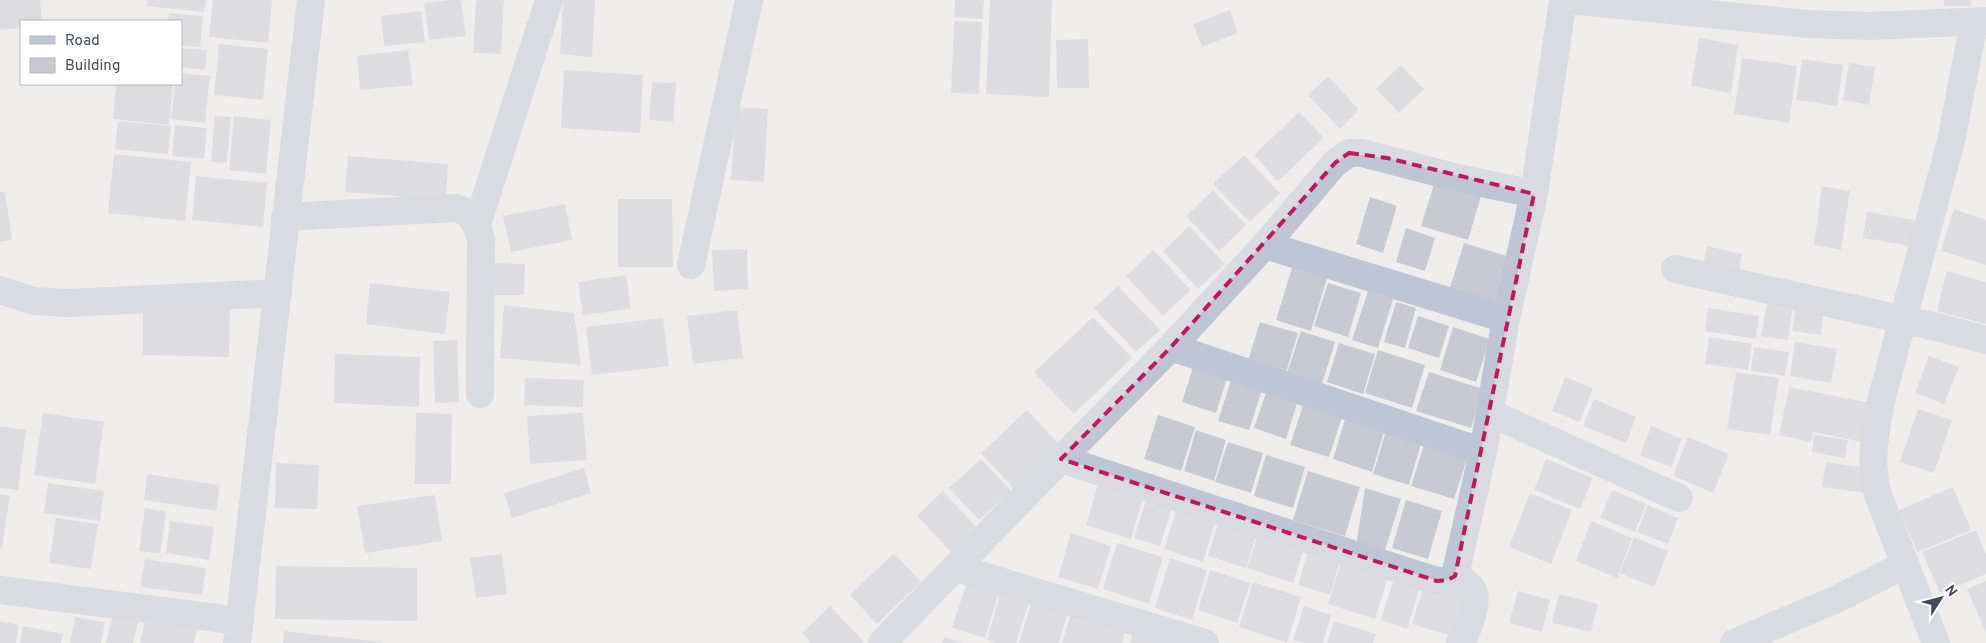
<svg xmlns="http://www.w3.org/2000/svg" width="1986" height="643" font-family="Overpass,sans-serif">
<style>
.building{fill:#c8cad3}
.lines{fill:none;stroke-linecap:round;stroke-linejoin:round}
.minor{stroke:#bfc6d3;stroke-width:28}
.marked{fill:none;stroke:#c2185b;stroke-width:4;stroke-dasharray:10 6;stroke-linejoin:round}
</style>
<rect width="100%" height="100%" fill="#efecec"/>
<path class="building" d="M0 0H40L42 21H21V28L0 30Z
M147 0H206L204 12 146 6Z
M213 0H272L268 43 209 37Z
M449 0H461L466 36 429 40 424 3Z
M476 0H504L501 54 473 53Z
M563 0H595L592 57 560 54Z
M955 0H984L983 19 954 17Z
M990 0H1052L1049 97 986 94Z
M1944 0H1971V6H1944Z
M1230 10 1238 33 1202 47 1193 24Z
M421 11 425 42 384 46 381 16Z
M169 13 203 16 200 47 181 46V21H168Z
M954 21 982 22 979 94 951 93Z
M1699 38 1738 45 1731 93 1691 86Z
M1088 39 1089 88H1057L1056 40Z
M219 44 268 49 263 100 214 95Z
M181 48 207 50 205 70 181 67Z
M408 50 413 85 360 90 357 56Z
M1742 58 1797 66 1789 123 1734 114Z
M1802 59 1843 65 1837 106 1796 100Z
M1849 63 1875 67 1869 105 1843 100Z
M1401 65 1424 89 1399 113 1376 89Z
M564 70 643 75 640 133 561 128Z
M181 73 210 76 205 123 171 119 175 84H181Z
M1328 76 1359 110 1340 129 1308 95Z
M652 82 676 83 673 122 649 120Z
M116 84H173L169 125 113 119Z
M736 107 768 109 764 182 731 180Z
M1299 112 1324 138 1278 181 1254 155Z
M215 116 231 117 227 163 211 162Z
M234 116 271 120 266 174 229 170Z
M118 121 171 126 168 154 115 149Z
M175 125 207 128 204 159 172 156Z
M114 154 191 162 185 221 108 213Z
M1244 155 1280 193 1250 222 1213 184Z
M348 156 448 164 446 200 345 192Z
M196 176 267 183 263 227 192 220Z
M1435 181 1481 196 1468 240 1421 226Z
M1822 186 1850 191 1841 250 1814 245Z
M1213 190 1246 225 1219 251 1186 216Z
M0 192H5L12 240 0 242Z
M1370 197 1397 206 1383 253 1356 244Z
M618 199H672L673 267H618Z
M565 204 572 240 511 252 503 216Z
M1954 209 1986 220V265L1941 251Z
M1867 212 1922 221 1918 247 1863 238Z
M1189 226 1225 264 1198 289 1163 251Z
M1406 228 1435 238 1425 271 1396 262Z
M1464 243 1510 257 1494 308 1448 294Z
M1707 246 1742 254 1739 273 1703 266Z
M747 249 748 289 714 291 712 250Z
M1153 250 1191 290 1163 316 1126 276Z
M494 263 525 264 524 295H493Z
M1292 268 1327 278 1311 331 1276 320Z
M1947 271 1986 282V324L1937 311Z
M626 275 631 309 583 315 578 282Z
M370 283 450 292 445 334 366 324Z
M1328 283 1361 293 1348 337 1314 326Z
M1118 286 1160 330 1136 352 1094 308Z
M1368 291 1393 299 1378 348 1352 340Z
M1396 302 1416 308 1405 348 1384 342Z
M1767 303 1793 307 1788 340 1761 336Z
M143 305 230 306 229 357 143 355Z
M504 305 574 313 581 365 500 358Z
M1796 306 1824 310 1821 335 1792 331Z
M1708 308 1759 316 1756 339 1705 331Z
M737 310 743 358 693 364 687 316Z
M1418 316 1449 326 1439 358 1408 348Z
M1093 317 1132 358 1074 414 1034 372Z
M663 318 669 366 592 375 586 327Z
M1260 322 1298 333 1286 372 1248 360Z
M1453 327 1490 339 1476 382 1440 370Z
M1301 331 1335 342 1322 384 1287 373Z
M1709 337 1752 344 1748 370 1705 364Z
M457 340 459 402 435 403 433 341Z
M1795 342 1837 349 1831 383 1790 376Z
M1339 343 1375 354 1363 394 1327 382Z
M1754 347 1789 352 1785 376 1751 371Z
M1378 350 1425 365 1412 408 1365 393Z
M335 354 420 357 419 407 334 403Z
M1929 356 1959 367 1944 404 1915 393Z
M1194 364 1228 375 1216 413 1182 402Z
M1429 372 1483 389 1471 428 1416 411Z
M1736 372 1779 378 1770 435 1727 429Z
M1232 377 1263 387 1249 430 1218 421Z
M1565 377 1593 388 1580 422 1552 411Z
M525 378 584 380 583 407 524 405Z
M1268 387 1299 397 1286 439 1254 428Z
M1789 387 1875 404 1868 443 1813 432 1811 442 1779 435Z
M1594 399 1636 417 1626 443 1583 426Z
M1304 402 1343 414 1329 457 1290 445Z
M1918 409 1952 420 1934 473 1900 462Z
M1027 410 1062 447 1015 490 981 453Z
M43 413 104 422 95 484 34 475Z
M416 413 452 414 451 484H415Z
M583 413 587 460 530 464 527 416Z
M1158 415 1195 427 1181 471 1144 459Z
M1346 416 1385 428 1372 472 1333 459Z
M0 426 26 430 18 490 0 488Z
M1651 426 1682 439 1671 467 1640 455Z
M1387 428 1422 440 1409 485 1373 474Z
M1196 430 1226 440 1214 481 1184 471Z
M1814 435 1848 440 1845 458 1812 452Z
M1688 437 1729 454 1713 493 1673 476Z
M1228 442 1263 453 1251 493 1215 482Z
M1425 442 1468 456 1454 499 1411 486Z
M1266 455 1305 467 1293 508 1254 496Z
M981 459 1011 491 979 520 949 488Z
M1546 459 1593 478 1580 509 1534 490Z
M1826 462 1869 469 1865 493 1822 487Z
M276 463 319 465 317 509 275 508Z
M584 468 591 493 512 518 504 493Z
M1308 471 1360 487 1345 536 1293 520Z
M147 474 220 485 216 511 144 500Z
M1099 481 1144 495 1131 539 1086 525Z
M48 483 104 491 100 521 44 513Z
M1953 487 1971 530 1917 552 1899 510Z
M1365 488 1401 499 1385 550 1356 547Z
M1612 490 1646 504 1635 532 1600 518Z
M943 491 979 530 953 554 917 516Z
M1530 493 1572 510 1551 564 1509 547Z
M0 494 10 496 2 548H0Z
M435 495 442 541 365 553 357 506Z
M1147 497 1173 505 1160 546 1134 538Z
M1406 500 1442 511 1428 559 1392 548Z
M1178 504 1217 516 1203 562 1164 549Z
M1648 505 1678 518 1668 544 1637 532Z
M145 508 166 512 160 553 139 551Z
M1220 517 1258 529 1246 568 1208 556Z
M56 518 98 524 91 569 49 563Z
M170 521 214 527 209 560 166 553Z
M1591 521 1632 538 1617 578 1576 561Z
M1260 528 1306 542 1293 583 1247 568Z
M1976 530 1986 554V574L1940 593 1922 552Z
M1071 533 1111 546 1098 589 1058 577Z
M1634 537 1668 551 1654 587 1620 573Z
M1117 543 1163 557 1149 604 1103 589Z
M1309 548 1341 558 1330 595 1298 585Z
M894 553 921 582 877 624 850 595Z
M502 554 507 594 476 598 470 558Z
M1343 556 1390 571 1375 619 1328 604Z
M1170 558 1207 570 1192 620 1155 608Z
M145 559 206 568 202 595 140 587Z
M276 566 417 568V621L275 619Z
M1210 570 1250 583 1237 623 1198 610Z
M1395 575 1421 584 1407 629 1381 620Z
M1986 581V633L1967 589Z
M967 582 999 592 985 638 952 628Z
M1253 582 1301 597 1287 643 1239 627Z
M1425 582 1468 596 1455 637 1412 624Z
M1518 591 1550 600 1542 632 1509 623Z
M1001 592 1029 601 1016 643H996L987 640Z
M1559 594 1598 604 1591 632 1552 623Z
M1031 604 1067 615 1059 643H1019Z
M830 606 864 642 863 643H811L802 633Z
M1304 606 1331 615 1323 643H1303L1293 640Z
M113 613 139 618 133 643H106Z
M1070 616 1125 633 1122 643H1062Z
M75 617 105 622 101 643H70Z
M146 617 197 628 194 643H140Z
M0 621 19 625 16 643H0Z
M1334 621 1376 634 1373 643H1327Z
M23 626 63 634 61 643H20Z
M284 631 381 642V643H283Z
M1133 634 1160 643H1130Z
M944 637 963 643H942Z"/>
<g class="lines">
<path class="minor" d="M1570 0 1808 24 1868 26 1986 21
M285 217 456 208C472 213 477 225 481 239L480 394
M477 225 549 0
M1265 245 1506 319
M691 265 749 0
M1675 269 1941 328 1986 340
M0 290 34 301 67 303 278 293
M1171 347 1483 452
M1490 413 1679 498
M1061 459 1171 347 1265 245 1335 163 1349 153H1362L1458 178 1534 194
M956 568 1205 643
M1455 576C1462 580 1469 583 1473 591 1479 601 1467 634 1460 643
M0 590 240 621
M237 643 311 0
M882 643 1061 459 1219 511 1437 581 1448 580 1455 576 1483 452 1506 319 1534 194 1563 0
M1734 643 1839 598 1904 565
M1936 643 1878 495C1869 463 1875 433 1881 401L1951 141 1974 22"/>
</g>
<path d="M0 0H1986V643H0ZM1349 153 1387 158 1534 194 1455 576 1448 580 1437 581 1061 459 1171 347 1335 163Z" fill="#efecec" fill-opacity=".55" fill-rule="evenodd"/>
<path class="marked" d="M1349 153 1387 158 1534 194 1455 576 1448 580 1437 581 1061 459 1171 347 1335 163Z"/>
<rect x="20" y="20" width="162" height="65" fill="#ffffff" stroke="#b4b8bd"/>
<rect x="30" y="36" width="25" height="8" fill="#bfc6d3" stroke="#b4b8bd"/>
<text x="65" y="45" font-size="15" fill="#444d5b">Road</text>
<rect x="30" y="58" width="25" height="15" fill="#c8cad3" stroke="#b4b8bd"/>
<text x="65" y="70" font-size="15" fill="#444d5b">Building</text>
<g transform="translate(1941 598) rotate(54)" stroke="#ffffff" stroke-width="4" paint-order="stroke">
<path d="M0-4L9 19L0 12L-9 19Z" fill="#444d5b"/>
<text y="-8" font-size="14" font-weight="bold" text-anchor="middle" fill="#444d5b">N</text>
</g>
</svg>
